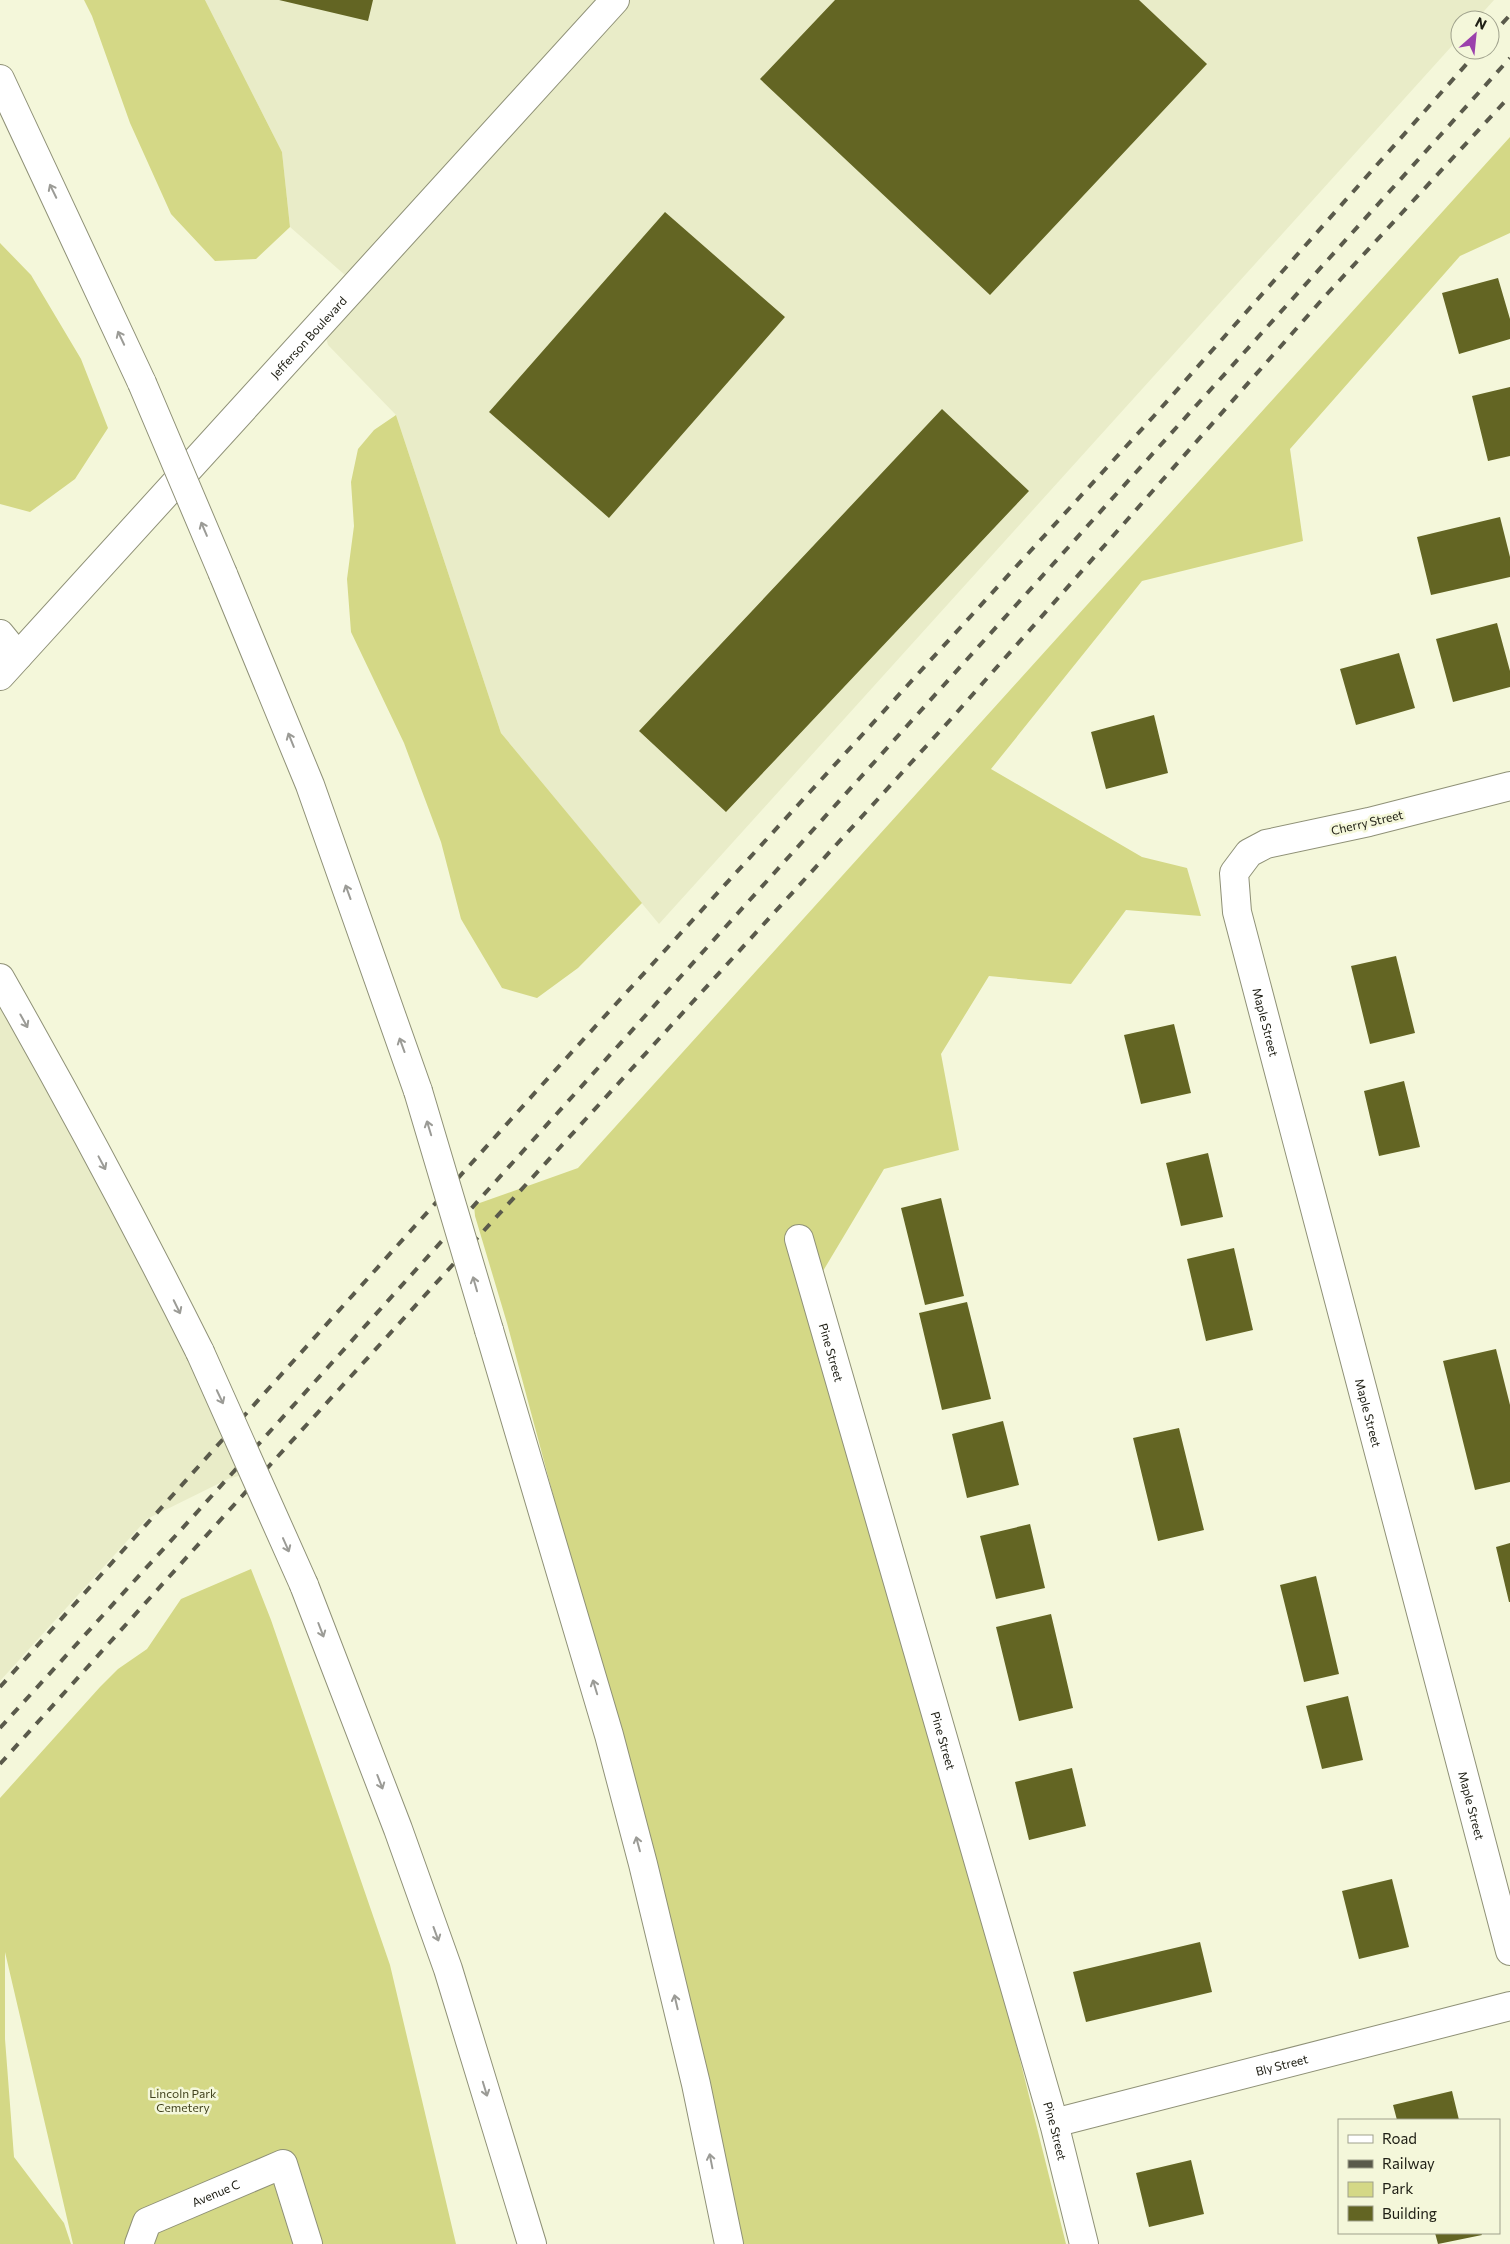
<svg xmlns="http://www.w3.org/2000/svg" width="1510" height="2244" font-family="Commissioner,sans-serif">
<style>
.built{fill:#e9ecc8}
.green{fill:#d4d886}
.building{fill:#636523}
.lines{fill:none;stroke-linecap:round;stroke-linejoin:round}
.minor-casing{stroke:#8f9177;stroke-width:30}
.major-casing{stroke:#8f9177;stroke-width:30}
.highway-casing{stroke:#8f9177;stroke-width:30}
.minor{stroke:#fff;stroke-width:28}
.major{stroke:#fff;stroke-width:28}
.highway{stroke:#fff;stroke-width:28}
.rail{stroke:#5a5a4b;stroke-width:4;stroke-dasharray:9 9;stroke-linecap:butt}
.highway-bridge-casing{stroke:#8f9177;stroke-width:30;stroke-linecap:butt}
.highway-bridge{stroke:#fff;stroke-width:28}
.oneway{stroke:#9b9b96}
.labels{text-anchor:middle;dominant-baseline:central;stroke-width:5;stroke-linejoin:round;paint-order:stroke}
.street-label{font-size:12px;fill:#202016;stroke:#f4f7da}
.park-label{font-size:12px;fill:#41421d;stroke:#f4f7da}
</style>
<rect width="100%" height="100%" fill="#f4f7da"/>
<path class="built" d="M205 0H1494L1476 20H1460V37L659 924 501 733 396 415 328 345 325 334 361 289 290 227 282 152Z
M0 992 60 1090 245 1474 228 1479 147 1519 0 1681Z"/>
<path class="green" d="M84 0H205L282 152 290 227 256 259 215 261 171 214 130 123 92 16Z
M1510 137V233L1460 256 1290 449 1303 541 1142 581 991 769 1142 857 1187 868 1201 916 1126 910 1071 984 989 976 941 1054 959 1150 884 1169 823 1271 1066 2244H723L581 1599 507 1323 475 1216 474 1205 578 1168Z
M0 243 31 275 81 359 108 428 75 479 30 512 0 504Z
M396 415 501 733 642 903 578 968 537 998 502 988 461 919 441 842 404 743 351 632 347 579 354 526 351 482 358 449 374 430Z
M251 1569 271 1620 390 1965 456 2244H73L5 1952V2039L14 2157 64 2223 71 2244H0V1798L100 1687 118 1669 147 1649 181 1599Z"/>
<path class="building" d="M279 0H373L368 21Z
M835 0H1139L1207 64 990 295 760 79Z
M665 212 785 317 609 518 489 412Z
M1498 278 1510 319V339L1459 354 1442 293Z
M1510 387V456L1488 461 1472 396Z
M942 409 1029 491 726 812 639 731Z
M1500 517 1510 557V577L1431 595 1417 537Z
M1497 623 1510 671V687L1453 702 1436 639Z
M1399 653 1415 708 1356 725 1340 669Z
M1154 715 1168 773 1106 789 1091 732Z
M1396 956 1415 1033 1370 1044 1351 966Z
M1174 1024 1191 1093 1141 1104 1124 1035Z
M1404 1081 1420 1147 1379 1156 1364 1091Z
M1208 1153 1223 1217 1181 1226 1166 1163Z
M941 1198 964 1296 925 1305 901 1208Z
M1234 1248 1253 1330 1206 1341 1187 1259Z
M967 1302 991 1399 942 1410 919 1313Z
M1496 1349 1510 1405V1482L1475 1490 1443 1361Z
M1003 1421 1019 1485 967 1498 952 1434Z
M1179 1428 1204 1530 1158 1541 1133 1438Z
M1030 1524 1045 1588 996 1599 980 1536Z
M1510 1543V1602H1509L1496 1547Z
M1316 1576 1339 1674 1304 1682 1280 1585Z
M1051 1614 1073 1708 1019 1721 996 1627Z
M1348 1696 1363 1760 1322 1769 1306 1706Z
M1072 1768 1086 1826 1029 1840 1015 1782Z
M1392 1879 1409 1947 1359 1959 1342 1891Z
M1200 1942 1212 1992 1086 2022 1073 1972Z
M1452 2091 1459 2120H1397L1393 2105Z
M1191 2160 1204 2214 1149 2227 1136 2173Z
M1435 2233H1481L1482 2235 1438 2244Z"/>
<g class="lines">
<defs>
<g id="minor">
<path d="M0 634 18 656"/>
<path id="s1" d="M1510 786 1369 822 1266 844 1249 853 1234 873 1237 912 1510 1951"/>
<path id="s2" d="M799 1239 1054 2123 1084 2244"/>
<path id="s3" d="M1054 2123 1510 2006"/>
<path id="s4" d="M139 2244 147 2222 283 2164 308 2244"/>
</g>
<g id="major">
<path id="s5" d="M0 676 615 0"/>
</g>
<path id="highway" d="M0 79 142 383
M223 574 310 785 418 1091
M0 978C70 1101 137 1226 200 1352
M489 1330 609 1735 643 1864 696 2084 729 2244
M304 1585 398 1829 448 1969 532 2244"/>
</defs>
<use href="#minor" class="minor-casing"/>
<use href="#major" class="major-casing"/>
<use href="#highway" class="highway-casing"/>
<use href="#minor" class="minor"/>
<use href="#major" class="major"/>
<use href="#highway" class="highway"/>
<path class="rail" d="M1490 37 1510 15
M0 1687 550 1076 1153 417 1479 50
M0 1728 199 1510 1510 58
M0 1764 280 1454 951 719 1327 294 1510 96"/>
<defs>
<path id="highway-bridge" d="M142 383 223 574
M418 1091 489 1330
M200 1352 304 1585"/>
</defs>
<use href="#highway-bridge" class="highway-bridge-casing"/>
<use href="#highway-bridge" class="highway-bridge"/>
</g>
<defs><path id="oneway-shaft" d="M-6 0H5M1.5-3L5.5 0L1.5 3" fill="none" stroke-width="1.6" stroke-linecap="round" stroke-linejoin="round" transform="scale(1.25)"/></defs>
<g class="oneway">
<use href="#oneway-shaft" transform="translate(53 191) rotate(-116)"/>
<use href="#oneway-shaft" transform="translate(121 338) rotate(-115)"/>
<use href="#oneway-shaft" transform="translate(204 529) rotate(-113)"/>
<use href="#oneway-shaft" transform="translate(291 740) rotate(-112)"/>
<use href="#oneway-shaft" transform="translate(348 892) rotate(-110)"/>
<use href="#oneway-shaft" transform="translate(24 1021) rotate(61)"/>
<use href="#oneway-shaft" transform="translate(402 1045) rotate(-110)"/>
<use href="#oneway-shaft" transform="translate(429 1128) rotate(-107)"/>
<use href="#oneway-shaft" transform="translate(102 1163) rotate(62)"/>
<use href="#oneway-shaft" transform="translate(475 1284) rotate(-106)"/>
<use href="#oneway-shaft" transform="translate(177 1307) rotate(64)"/>
<use href="#oneway-shaft" transform="translate(220 1397) rotate(65)"/>
<use href="#oneway-shaft" transform="translate(286 1545) rotate(66)"/>
<use href="#oneway-shaft" transform="translate(321 1630) rotate(69)"/>
<use href="#oneway-shaft" transform="translate(595 1687) rotate(-107)"/>
<use href="#oneway-shaft" transform="translate(380 1782) rotate(69)"/>
<use href="#oneway-shaft" transform="translate(638 1844) rotate(-105)"/>
<use href="#oneway-shaft" transform="translate(436 1934) rotate(70)"/>
<use href="#oneway-shaft" transform="translate(676 2002) rotate(-103)"/>
<use href="#oneway-shaft" transform="translate(485 2089) rotate(73)"/>
<use href="#oneway-shaft" transform="translate(711 2161) rotate(-101)"/>
</g>
<g class="labels">
<g class="street-label">
<text stroke="none"><textPath href="#s5" startOffset="458">Jefferson Boulevard</textPath></text>
<text transform="translate(1367 822) rotate(-13)">Cherry Street</text>
<text stroke="none"><textPath href="#s1" startOffset="448">Maple Street</textPath></text>
<text stroke="none"><textPath href="#s2" startOffset="118">Pine Street</textPath></text>
<text stroke="none"><textPath href="#s1" startOffset="852">Maple Street</textPath></text>
<text stroke="none"><textPath href="#s2" startOffset="522">Pine Street</textPath></text>
<text stroke="none"><textPath href="#s1" startOffset="1258">Maple Street</textPath></text>
<text stroke="none"><textPath href="#s3" startOffset="235">Bly Street</textPath></text>
<text stroke="none"><textPath href="#s2" startOffset="928">Pine Street</textPath></text>
<text stroke="none"><textPath href="#s4" startOffset="98">Avenue C</textPath></text>
</g>
<g class="park-label">
<text x="183" y="2093">Lincoln Park<tspan x="183" dy="14">Cemetery</tspan></text>
</g>
</g>
<rect x="1338" y="2119" width="162" height="115" fill="#f4f7da" stroke="#9fa18c"/>
<rect x="1348" y="2135" width="25" height="8" fill="#ffffff" stroke="#9fa18c"/>
<text x="1382" y="2144" font-size="15" fill="#202016">Road</text>
<rect x="1348" y="2160" width="25" height="8" fill="#5a5a4b" stroke="#9fa18c"/>
<text x="1382" y="2169" font-size="15" fill="#202016">Railway</text>
<rect x="1348" y="2182" width="25" height="15" fill="#d4d886" stroke="#9fa18c"/>
<text x="1382" y="2194" font-size="15" fill="#202016">Park</text>
<rect x="1348" y="2206" width="25" height="15" fill="#636523" stroke="#9fa18c"/>
<text x="1382" y="2219" font-size="15" fill="#202016">Building</text>
<g transform="translate(1475 35) rotate(27)"><circle r="24" fill="#f4f7da" stroke="#9fa18c"/>
<path d="M0-4L9 19L0 12L-9 19Z" fill="#9b41ac"/>
<text y="-8" font-size="14" font-weight="bold" text-anchor="middle" fill="#202016">N</text>
</g>
</svg>
